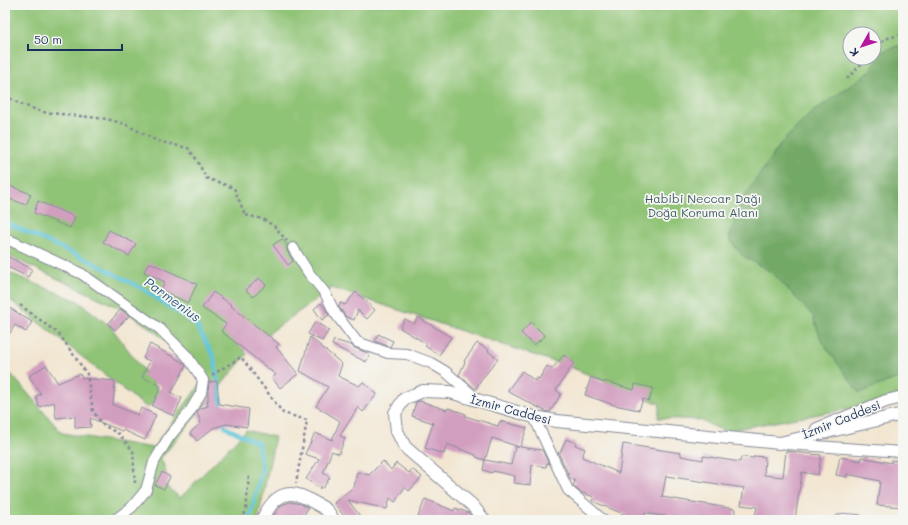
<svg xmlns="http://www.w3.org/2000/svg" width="908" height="525" font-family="Mali,sans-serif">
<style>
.green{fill:#8fc374;stroke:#557969;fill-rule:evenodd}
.forest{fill:#73a966;stroke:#476c62}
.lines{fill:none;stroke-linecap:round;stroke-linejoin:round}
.stream{stroke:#5dc4da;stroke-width:4}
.building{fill:#d29ebf}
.minor-casing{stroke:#868a98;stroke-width:12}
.tertiary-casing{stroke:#868a98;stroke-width:14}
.path{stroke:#868a98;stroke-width:2.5;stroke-dasharray:3 3;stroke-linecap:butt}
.minor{stroke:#fff;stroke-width:10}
.tertiary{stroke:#fff;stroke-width:12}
.labels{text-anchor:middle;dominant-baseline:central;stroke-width:3.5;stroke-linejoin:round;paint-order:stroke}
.park-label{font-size:12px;fill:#3e5b65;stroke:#f6f6f2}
.street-label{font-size:12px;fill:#1b2f5e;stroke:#f6f6f2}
.water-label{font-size:13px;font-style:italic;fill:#2f5c83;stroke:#f6f6f2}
</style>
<rect width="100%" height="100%" fill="#f6f6f2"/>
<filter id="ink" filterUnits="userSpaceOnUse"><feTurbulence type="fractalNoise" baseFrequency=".025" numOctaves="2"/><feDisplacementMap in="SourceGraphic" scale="8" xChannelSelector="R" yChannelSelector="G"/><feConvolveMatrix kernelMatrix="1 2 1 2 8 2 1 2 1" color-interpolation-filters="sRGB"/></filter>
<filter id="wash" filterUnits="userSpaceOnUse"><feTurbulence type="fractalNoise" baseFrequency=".012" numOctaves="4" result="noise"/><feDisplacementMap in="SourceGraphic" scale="16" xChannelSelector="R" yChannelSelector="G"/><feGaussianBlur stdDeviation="0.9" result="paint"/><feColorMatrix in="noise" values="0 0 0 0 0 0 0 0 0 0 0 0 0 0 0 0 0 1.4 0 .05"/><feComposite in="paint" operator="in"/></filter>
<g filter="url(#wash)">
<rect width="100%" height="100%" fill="#f2e6d1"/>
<path class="green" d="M5 5H903V393L887 402 724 431 699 420 658 418 660 404 570 367 332 288 244 351 247 354 161 458 166 472 162 482 180 498 246 430 275 437 258 520H5V367L62 433 153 448 202 382 198 367 154 331 124 310 5 254ZM850 34H874V58H850Z
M5 271 78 301 111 327 162 395 147 408 5 296Z"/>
<path class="forest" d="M903 44V376L859 393 821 340 813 316 773 273 743 256 729 239 741 201 783 141 811 113 871 71 881 52Z"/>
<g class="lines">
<path class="stream" d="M5 222 92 262 143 289 196 325 214 357 222 410
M224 420 225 427 258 443 262 469 249 520"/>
</g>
<g id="blocks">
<path class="building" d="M5 184 31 194 26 205 5 197Z
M38 201 75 217 70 228 34 213Z
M109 230 136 244 129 256 103 242Z
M282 239 287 245V251L293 261 288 265 273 245Z
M5 255 32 269 28 277 5 266Z
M149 262 197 284 188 303 161 290 165 282 144 272Z
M259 278 266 285 253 297 246 290Z
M213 292 232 305 231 306 279 344 276 347 298 374 280 388 272 378 276 375 221 331 226 324 202 308Z
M356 292 375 310 367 319 358 310 354 320 346 317 339 307 340 303 345 305Z
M321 303 329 315 322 320 314 309Z
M5 305 32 322 26 332 15 325 5 341Z
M121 309 129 316 115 330 108 324Z
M418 317 451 337 439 355 425 346 427 344 400 328 405 319 414 324Z
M315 322 329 330 322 341 308 334Z
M531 322 545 336 534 345 521 333Z
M378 334 393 341 390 347 375 341Z
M310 337 342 364 338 376 359 386 363 382 377 394 363 412 358 407 340 436 345 438 339 454 332 451 323 473 330 477 323 488 321 486 320 489 306 479 319 459 305 454 315 433 332 440 340 421 316 406 328 387 300 371Z
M334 340 351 345 355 348 370 354 366 362 332 345Z
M477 343 489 350 488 351 498 359 480 381 476 389 459 375 465 362 464 361Z
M150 344 184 363 186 366 171 393 182 398 174 416 152 406 161 386 142 377 150 361 143 358Z
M564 355 574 363 556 390 561 394 550 412 545 411 507 391 522 371 535 381 537 378 539 379 547 366 552 369Z
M46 365 58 383 80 374 82 378 115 381 113 405 138 415 141 408 156 415 145 440 123 430 122 431 90 418 91 427 75 428V416L56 418 54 402 39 407 36 396 41 394 29 376Z
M591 377 604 383 605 381 634 390 635 384 653 388 649 401 643 399 639 410 614 405 585 395Z
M217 381 219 404 249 409 247 427 226 424 213 428 197 441 190 433 201 423 197 412 199 409 208 406 207 401H208V392L209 382Z
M420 401 447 410 448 408 466 414 465 416 498 426 500 421 527 428 520 447 542 450 549 464 547 463 546 467 532 465 530 485 514 483 515 476 493 471 492 473 483 470 485 460 511 465 515 447H519L492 438 485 460 476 457V455L447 444 444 454 425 448 433 423 412 416 416 402Z
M566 439 576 443 575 445 585 449 582 457 619 473 623 444 681 453V456L703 460V456L740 462 741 457 754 458V456L765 457 764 475 783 477 786 451 821 455 818 475 802 472 795 520H754L757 507 741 505 744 488 666 476 662 497 735 509 734 520H682L676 519V518L645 513 644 520H625L626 515 592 501 594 497 580 492 573 486 575 481 570 478 558 452 560 453Z
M840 457 861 461V457L891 463V460L903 461V507L877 505 880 481 847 474V477L836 475Z
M383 461 391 470 396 463 409 473 412 469 422 477 409 491 405 487 395 502 390 498 387 509 348 500 363 520H347L334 503 354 487 357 472 369 475Z
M162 472 170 477 164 489 155 485Z
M425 499 454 511 455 508 469 513 474 520H425L418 517Z
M290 502 301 504 308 508 301 520H271L281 505Z"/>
</g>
</g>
<g filter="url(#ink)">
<use href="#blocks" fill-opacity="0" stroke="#868a98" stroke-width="1"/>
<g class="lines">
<defs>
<path id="minor" d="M5 238 82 274 160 329 187 356 203 380 201 393 189 413 169 437 154 462 146 490 132 507 115 520
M293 248 308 272 325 293 335 313 357 342 388 353 407 354 431 363 446 372 478 400
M534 417 568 490 603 520
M786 444 903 452
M840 520 843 519 858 520"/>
<path id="tertiary" d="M817 429 886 401 903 397
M262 520C274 495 288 486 313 502 324 508 328 509 333 520
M484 520 472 505 405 447 397 431 395 413 404 399 423 391 450 392 534 417 557 421 780 443 903 414"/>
</defs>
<use href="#minor" class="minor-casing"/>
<use href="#tertiary" class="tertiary-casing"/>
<path class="path" d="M874 51 885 39 903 34
M847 79 867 58
M5 95 18 103 42 112 107 119 125 124 157 141 188 148 197 160 206 178 234 188 245 215 263 219 274 226 287 241
M20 305 59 334 87 374 93 411 103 425 119 434 133 451 135 483
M212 375 241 357 283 413 307 420 296 483
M241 520 246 511 249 475"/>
<use href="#minor" class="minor"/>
<use href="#tertiary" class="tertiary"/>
</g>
</g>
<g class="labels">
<g class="park-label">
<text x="703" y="198">Habibi Neccar Dağı<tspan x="703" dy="14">Doğa Koruma Alanı</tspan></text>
</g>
<g class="street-label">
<text transform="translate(511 409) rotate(15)">İzmir Caddesi</text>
<text transform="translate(841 419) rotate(-22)">İzmir Caddesi</text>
</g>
<g class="water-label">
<text transform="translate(173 299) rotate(36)">Parmenius</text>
</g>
</g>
<rect width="908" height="525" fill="none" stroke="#f6f6f2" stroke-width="20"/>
<g transform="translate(862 46) rotate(231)"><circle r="19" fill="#f6f6f2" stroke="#9ea6b7"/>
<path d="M0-3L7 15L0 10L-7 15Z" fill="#b5179e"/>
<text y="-6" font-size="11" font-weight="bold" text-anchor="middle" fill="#1b2f5e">K</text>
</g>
<path d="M28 44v6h94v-6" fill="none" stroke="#1b2f5e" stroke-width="2"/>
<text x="34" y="44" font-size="12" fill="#1b2f5e" stroke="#f6f6f2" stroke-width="3" paint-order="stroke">50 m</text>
</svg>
